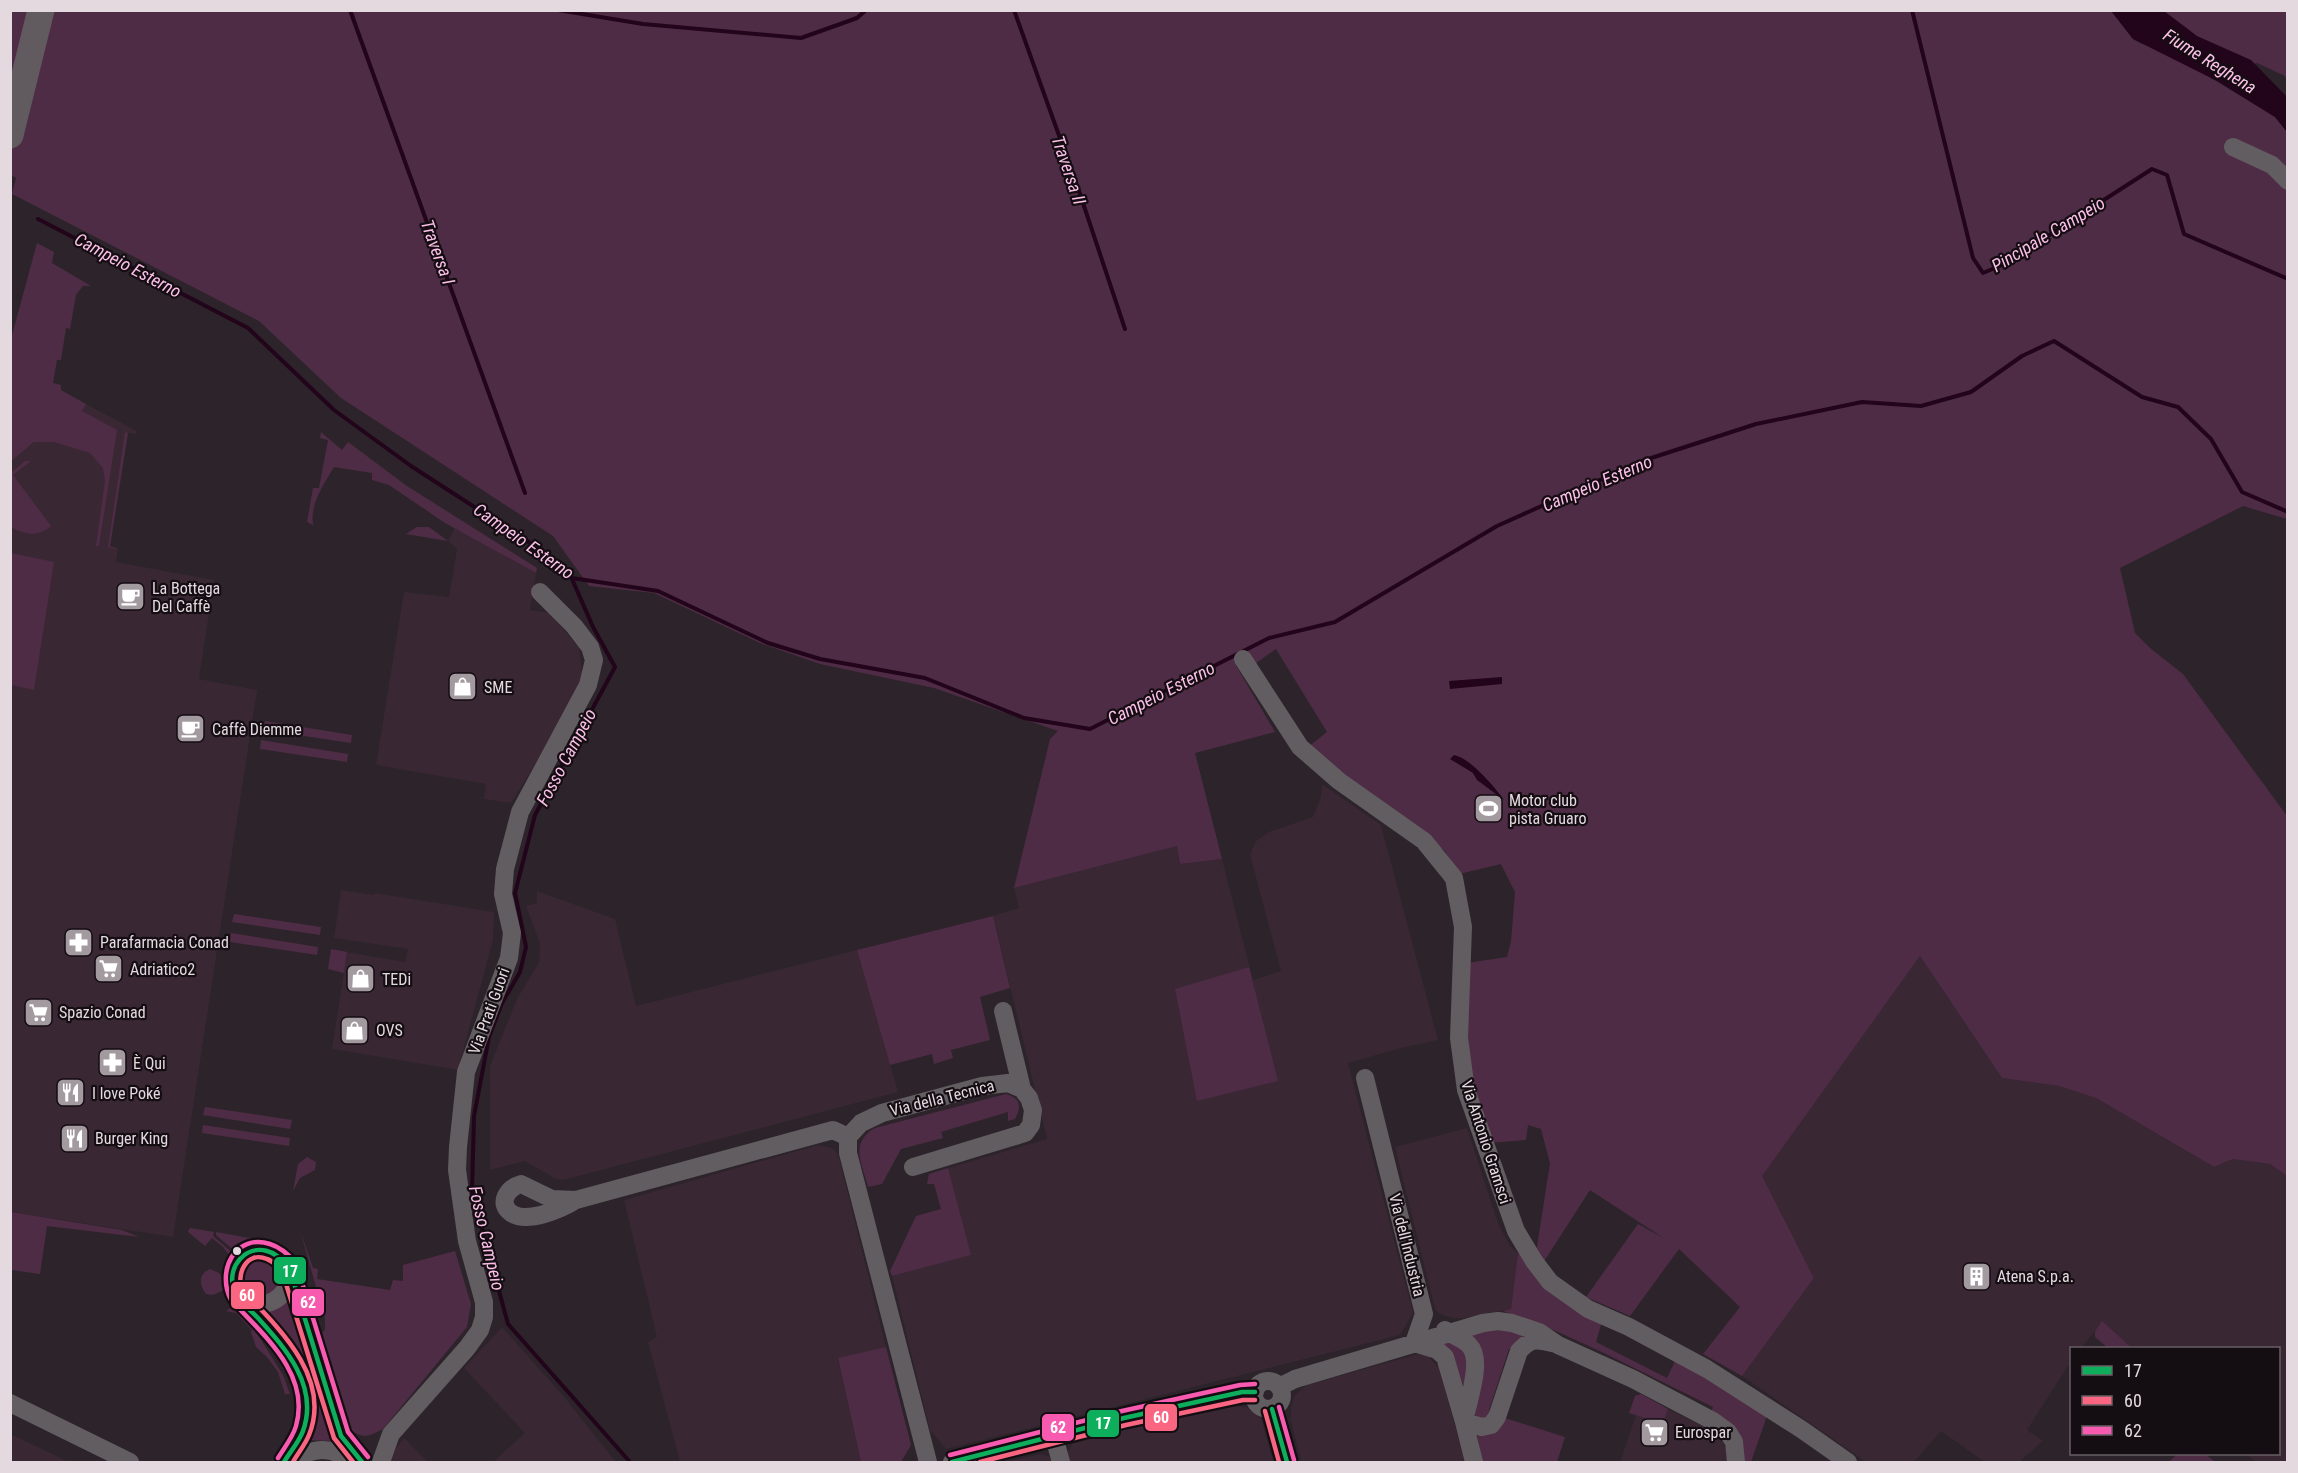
<svg xmlns="http://www.w3.org/2000/svg" width="2298" height="1473" font-family="'Roboto Condensed',sans-serif">
<style>
.built{fill:#392734}
.green{fill:#4f2c45}
.water{fill:#22041b}
.lines{fill:none;stroke-linecap:round;stroke-linejoin:round}
.stream{stroke:#22041b;stroke-width:4}
.minor{stroke:#625d60;stroke-width:18}
.highway{stroke:#615a5f;stroke-width:27}
.bus-1-casing{stroke:#140d12;stroke-width:9}
.bus-2-casing{stroke:#140d12;stroke-width:9}
.bus-3-casing{stroke:#140d12;stroke-width:9}
.bus-1{stroke:#0daf5c;stroke-width:4.5}
.bus-2{stroke:#fa6682;stroke-width:4.5}
.bus-3{stroke:#f75aaf;stroke-width:4.5}
.bus-dot{fill:#e3d9df;stroke:#140d12;stroke-width:2}
.labels{text-anchor:middle;dominant-baseline:central;stroke-width:4.5;stroke-linejoin:round;paint-order:stroke}
.poi-label{font-size:16px;fill:#e3d9df;stroke:#140d12;text-anchor:start}
.street-label{font-size:16px;fill:#e3d9df;stroke:#140d12}
.water-label{font-size:18px;font-style:italic;fill:#fbbfe8;stroke:#140d12}
.line-badge{stroke:#140d12;stroke-width:2}
.badge-label{font-size:16px;text-anchor:middle;font-weight:bold;fill:#fff}
</style>
<rect width="100%" height="100%" fill="#2c242a"/>
<path class="built" d="M86 404 137 431 136 434 128 433 110 546 118 548 116 562 214 580 199 679 257 690 173 1237 11 1212 10 461 34 442H54L69 407Z
M455 528 536 573 530 610 550 613 579 648 583 678 536 763 511 803 484 799 486 784 376 765 404 592 449 597 457 549 448 541Z
M1322 784 1381 825 1438 1040 1401 1048 1348 1063 1413 1313 1400 1335 946 1449 930 1430 892 1276 970 1255 948 1168 1047 1139 993 916 1019 908 1014 888 1177 846 1180 864 1222 859 1253 980 1281 971 1250 855 1255 842 1269 832 1313 817 1321 797Z
M341 890 374 895 375 893 494 912 493 940 458 1070 332 1049 347 952 405 962 408 949 334 938Z
M537 891 615 919 636 1006 857 950 898 1092 563 1180 554 1178 525 1161 490 1170V1066L517 999 539 962 540 944 526 906 537 903Z
M1920 956 2002 1078 2059 1086 2096 1098 2214 1167 2233 1159 2270 1164 2287 1176V1462H2256L2246 1454H2278V1348H2132L2102 1322 2081 1348H2072L2071 1361 2027 1430 2043 1441 2019 1462H1985L1941 1431 1914 1462H1866L1742 1376 1814 1278 1761 1176Z
M1467 1128 1498 1223 1510 1246 1518 1253 1511 1309 1465 1318H1453L1444 1316 1437 1312 1434 1305 1395 1147Z
M818 1145 829 1147 835 1150 839 1158 886 1347 838 1359 861 1462H680L648 1342 657 1337 624 1200Z
M502 1327 565 1398 616 1462H493L525 1433 464 1368Z
M1418 1354 1428 1356 1439 1368 1465 1462H1301L1291 1421V1407L1295 1395 1307 1385Z
M1216 1406 1246 1407 1261 1418 1273 1462H1070L1067 1453 1072 1444Z
M1668 1409 1714 1432 1723 1441 1728 1456 1727 1462H1620L1636 1415 1663 1424Z
M10 1436H15L69 1462H11Z
M404 1438 428 1462H388L392 1453Z
M1040 1454 1052 1457 1053 1462H1006Z"/>
<path class="green" d="M2111 10 2133 39 2142 44 2137 11H2287V80L2285 76 2257 63 2203 73 2275 117 2287 132V519L2243 506 2120 568 2135 633 2150 648 2183 674 2287 816V1176L2270 1164 2233 1159 2214 1167 2096 1098 2059 1086 2002 1078 1920 956 1762 1176 1814 1278 1742 1376 1703 1354 1740 1307 1679 1249 1630 1316 1586 1297 1638 1224 1665 1239 1590 1190 1543 1263 1536 1253 1550 1163 1541 1129 1528 1125 1526 1140 1489 1143 1470 1086 1462 1028 1467 963 1507 957 1511 941 1515 892 1501 864 1459 874 1445 851 1330 766 1308 747 1327 732 1276 649 1252 666 1235 664 1275 732 1195 753 1222 859 1180 864 1177 846 1014 888 1050 739 1058 731 934 688 820 664 760 643 654 593 589 586 553 536 341 398 259 321 12 194 16 178 10 174V11Z
M37 243 54 252 52 263 91 286H83L76 295 70 329 66 328 61 360H57L53 383 61 385V390L86 404 82 411 117 430 99 546H96L105 481 103 468 90 453 54 442H34L11 461V339Z
M125 432 128 433 110 546 118 549 108 547Z
M321 432 342 450 348 442 407 486 537 568 536 573 445 523 389 485 372 480V473L334 467C323 486 310 503 313 525L307 522 313 488H319L328 440 320 438Z
M25 461H31L13 475 51 526C39 537 24 535 11 527V473Z
M417 527H429L448 541 406 534Z
M11 553 54 562 34 690 11 685Z
M265 721 352 735 351 743 264 730Z
M261 740 348 754 347 762 260 749Z
M234 914 321 927 320 935 232 922Z
M993 916 1010 988 980 997 990 1040 951 1050 953 1058 934 1064 932 1054 890 1065 857 950Z
M231 933 318 947 317 955 230 942Z
M331 949 347 952 344 973 328 969Z
M1249 967 1278 1081 1197 1101 1175 989Z
M1006 1094C1020 1098 1022 1106 1015 1119L1008 1121V1112L941 1132 943 1138 901 1149 882 1184 868 1187C862 1163 849 1143 875 1128Z
M205 1107 292 1120 290 1129 203 1115Z
M203 1125 290 1138 289 1146 202 1133Z
M307 1157 316 1162 315 1170 300 1178 293 1191 298 1164Z
M948 1168 971 1255 892 1276 890 1271 916 1216 941 1209 934 1184H927L929 1174Z
M11 1212 122 1230 139 1237 47 1226 40 1274 11 1270Z
M190 1228 214 1232 213 1236 235 1255 231 1258 223 1247 212 1238 205 1246 188 1232Z
M300 1230 313 1268 318 1269 317 1279 390 1290 393 1280 403 1281V1265L455 1251 471 1304 467 1327 383 1429C368 1437 363 1439 349 1429L318 1339 325 1329V1319Z
M216 1232 266 1241 243 1248 238 1243 231 1248 216 1235Z
M1518 1253 1565 1300 1602 1321 1596 1342 1667 1378 1676 1359 1768 1413 1751 1462H1741L1711 1412 1713 1407 1604 1353 1556 1331 1503 1311 1511 1309Z
M262 1256C288 1273 288 1275 268 1298L248 1296 239 1285 243 1264Z
M210 1269 219 1273 283 1375 290 1394H285L278 1372 267 1357 256 1347 251 1332 252 1330 236 1313 226 1311 235 1305 224 1290 213 1295 206 1294C199 1285 198 1274 210 1269Z
M289 1295 331 1432 333 1441 307 1440 314 1417 261 1312Z
M2102 1321 2132 1348H2108L2095 1337V1331Z
M1492 1327 1525 1334 1514 1350 1509 1349 1489 1410 1493 1412 1491 1416 1479 1419 1473 1414 1470 1333Z
M1443 1341C1473 1343 1468 1364 1464 1386L1442 1345Z
M886 1347 911 1445 901 1462H861L838 1358Z
M1641 1394 1668 1409 1663 1424 1629 1413 1635 1396Z
M1505 1418 1565 1437 1557 1462H1482L1477 1434Z
M2177 1454H2205L2215 1462H2169Z"/>
<path class="water" d="M2111 11H2164L2197 36 2251 60 2287 97V132L2275 117 2217 81 2133 39Z
M1502 677V684L1450 689 1449 681Z
M1454 755C1470 758 1494 786 1504 800L1477 780 1473 773 1450 759Z"/>
<g class="lines">
<path class="stream" d="M350 10 525 493
M558 10 643 24 801 38 857 18 866 10
M1014 10 1080 194 1125 329
M1912 10 1973 258 1983 273 2004 264 2152 169 2167 175 2184 234 2288 279
M38 219 248 328 334 410 411 466 541 550 572 578 658 591 768 643 820 659 925 678 1024 718 1090 729 1269 638 1335 622 1497 526 1642 461 1756 424 1862 402 1921 406 1971 392 2022 356 2054 341 2142 397 2178 407 2211 439 2242 492 2288 512
M572 579 593 627 615 667 535 815 515 893 526 947 520 972 502 1003 489 1037 474 1116 472 1192 508 1324 630 1462"/>
<path class="minor" d="M2233 147 2272 165 2288 181
M1243 659 1300 747 1339 781 1424 841 1454 878 1463 927 1459 1038 1466 1090 1516 1231 1534 1261 1550 1282 1588 1309 1629 1327 1707 1369 1801 1429 1848 1462
M1003 1011 1022 1089
M1365 1078 1424 1314 1414 1343
M913 1167 1025 1133 1031 1125 1033 1110 1029 1098 1022 1089 1008 1083 982 1086 882 1113 861 1123 848 1137V1153L928 1462
M576 1200 552 1199 521 1184C508 1188 497 1203 511 1213 527 1224 562 1209 576 1200L833 1130 848 1137
M244 1303C267 1308 284 1301 291 1277
M1414 1343 1437 1350 1445 1357 1464 1422C1467 1403 1484 1360 1469 1345 1463 1338 1453 1336 1445 1330
M1254 1395a14 14 0 1 1 28 0a14 14 0 1 1-28 0Z
M1279 1387 1295 1379 1483 1323 1498 1321 1512 1323 1539 1332 1558 1345 1633 1379 1713 1421 1728 1432 1734 1442 1736 1462
M10 1403 130 1462
M1272 1409 1287 1462
M1464 1422 1482 1427 1491 1425 1497 1417 1519 1351C1531 1338 1536 1339 1552 1343
M1464 1422 1474 1462
M1054 1437 1061 1462
M284 1462C290 1452 298 1442 303 1430 322 1377 276 1339 244 1303 221 1286 232 1249 262 1250 273 1250 282 1260 289 1267L336 1421 341 1436 362 1462
M287 1462C315 1447 329 1445 356 1462
M381 1462 391 1434 467 1348 480 1330 484 1317V1302L467 1241 457 1170 458 1147 466 1072 509 958 512 933 503 894 505 869 520 812 588 685 594 660 590 647 574 626 540 592
M952 1462 1124 1418 1242 1392H1255"/>
<path class="highway" d="M10 135 41 10"/>
<defs>
<path id="bus-1" d="M1272 1409 1287 1462
M284 1462C290 1452 299 1442 303 1431 319 1386 286 1349 258 1318 249 1309 236 1299 233 1286 228 1266 246 1245 267 1251 276 1253 283 1261 289 1267L341 1436 362 1462
M952 1462 1124 1418 1242 1392H1255"/>
<path id="bus-2" d="M1265 1411 1279 1462
M293 1462C298 1453 305 1445 309 1435 332 1378 279 1328 243 1291 235 1276 246 1250 267 1259 273 1261 278 1267 282 1271L334 1438 353 1462
M980 1462 1126 1425 1243 1400H1255"/>
<path id="bus-3" d="M1279 1407 1294 1460
M950 1455 1122 1411 1240 1385 1255 1384
M278 1458C284 1448 293 1437 296 1426 311 1373 262 1334 231 1300 216 1271 235 1233 270 1244 280 1247 289 1255 296 1263L348 1432 368 1457"/>
</defs>
<use href="#bus-1" class="bus-1-casing"/>
<use href="#bus-2" class="bus-2-casing"/>
<use href="#bus-3" class="bus-3-casing"/>
<use href="#bus-1" class="bus-1"/>
<use href="#bus-2" class="bus-2"/>
<use href="#bus-3" class="bus-3"/>
</g>
<defs>
<symbol id="cafe-square" viewBox="-11 -11 22 22"><rect x="-9" y="-9" width="18" height="18" rx="4" fill="#a39aa0" stroke="#140d12"/><path d="M-5.5-4.5H6V0H3Q3 3.5 0 3.5H-2.5Q-5.5 3.5-5.5 0ZM3-3.2v2h1.7v-2ZM-6 4.5H4V6H-6Z" fill="#fff"/></symbol>
<symbol id="shop-square" viewBox="-11 -11 22 22"><rect x="-9" y="-9" width="18" height="18" rx="4" fill="#a39aa0" stroke="#140d12"/><path d="M-5-2.5h2.3a2.7 3.5 0 0 1 5.4 0H5L5.5 6h-11ZM-1.5-2.5h3a1.5 2.3 0 0 0-3 0Z" fill="#fff"/></symbol>
<symbol id="stadium-square" viewBox="-11 -11 22 22"><rect x="-9" y="-9" width="18" height="18" rx="4" fill="#a39aa0" stroke="#140d12"/><path d="M0-5a6.5 5 0 1 0 0 10a6.5 5 0 1 0 0-10ZM-3.5-1.8h7v3.6h-7Z" fill="#fff"/></symbol>
<symbol id="pharmacy-square" viewBox="-11 -11 22 22"><rect x="-9" y="-9" width="18" height="18" rx="4" fill="#a39aa0" stroke="#140d12"/><path d="M-2-6h4v4h4v4h-4v4h-4v-4h-4v-4h4Z" fill="#fff"/></symbol>
<symbol id="supermarket-square" viewBox="-11 -11 22 22"><rect x="-9" y="-9" width="18" height="18" rx="4" fill="#a39aa0" stroke="#140d12"/><path d="M-6-5.5h2.5l.6 2H6L4.5 2H-2.5L-4.4-4H-6ZM-1.5 3.2a1.3 1.3 0 1 0 .1 0ZM3 3.2a1.3 1.3 0 1 0 .1 0Z" fill="#fff"/></symbol>
<symbol id="restaurant-square" viewBox="-11 -11 22 22"><rect x="-9" y="-9" width="18" height="18" rx="4" fill="#a39aa0" stroke="#140d12"/><path d="M-5-6h1v4h1v-4h1v4h1v-4h1v5L-1.5 .5V6h-2V.5L-5-1ZM5-6V6H3V1.5H1.5Q1.5-4 5-6Z" fill="#fff"/></symbol>
<symbol id="building-square" viewBox="-11 -11 22 22"><rect x="-9" y="-9" width="18" height="18" rx="4" fill="#a39aa0" stroke="#140d12"/><path d="M-4-6H4V6H1V3H-1V6H-4ZM-2.5-4.3h1.7v1.8h-1.7ZM.8-4.3h1.7v1.8H.8ZM-2.5-1h1.7V.8h-1.7ZM.8-1h1.7V.8H.8Z" fill="#fff"/></symbol>
</defs>
<g fill-rule="evenodd">
<use href="#cafe-square" x="114" y="580" width="33" height="33"/>
<use href="#shop-square" x="446" y="670" width="33" height="33"/>
<use href="#cafe-square" x="174" y="712" width="33" height="33"/>
<use href="#stadium-square" x="1472" y="792" width="33" height="33"/>
<use href="#pharmacy-square" x="62" y="926" width="33" height="33"/>
<use href="#supermarket-square" x="92" y="952" width="33" height="33"/>
<use href="#shop-square" x="344" y="962" width="33" height="33"/>
<use href="#supermarket-square" x="22" y="996" width="33" height="33"/>
<use href="#shop-square" x="338" y="1014" width="33" height="33"/>
<use href="#pharmacy-square" x="96" y="1046" width="33" height="33"/>
<use href="#restaurant-square" x="54" y="1076" width="33" height="33"/>
<use href="#restaurant-square" x="58" y="1122" width="33" height="33"/>
<use href="#building-square" x="1960" y="1260" width="33" height="33"/>
<use href="#supermarket-square" x="1638" y="1416" width="33" height="33"/>
</g>
<circle class="bus-dot" cx="237" cy="1251" r="5"/>
<g class="labels">
<g class="poi-label">
<text x="152" y="588">La Bottega<tspan x="152" dy="18">Del Caffè</tspan></text>
<text x="484" y="687">SME</text>
<text x="212" y="729">Caffè Diemme</text>
<text x="1509" y="800">Motor club<tspan x="1509" dy="18">pista Gruaro</tspan></text>
<text x="100" y="942">Parafarmacia Conad</text>
<text x="130" y="969">Adriatico2</text>
<text x="382" y="979">TEDi</text>
<text x="59" y="1012">Spazio Conad</text>
<text x="376" y="1030">OVS</text>
<text x="133" y="1063">È Qui</text>
<text x="92" y="1093">I love Poké</text>
<text x="95" y="1138">Burger King</text>
<text x="1997" y="1276">Atena S.p.a.</text>
<text x="1675" y="1432">Eurospar</text>
</g>
<g class="street-label">
<text transform="translate(489 1011) rotate(-70)">Via Prati Guori</text>
<text transform="translate(942 1098) rotate(-14)">Via della Tecnica</text>
<text transform="translate(1486 1142) rotate(72)">Via Antonio Gramsci</text>
<text transform="translate(1407 1245) rotate(76)">Via dell'Industria</text>
</g>
<g class="water-label">
<text transform="translate(2210 61) rotate(32)">Fiume Reghena</text>
<text transform="translate(1069 170) rotate(71)">Traversa II</text>
<text transform="translate(2048 234) rotate(-31)">Pincipale Campeio</text>
<text transform="translate(438 252) rotate(70)">Traversa I</text>
<text transform="translate(128 265) rotate(28)">Campeio Esterno</text>
<text transform="translate(1597 483) rotate(-23)">Campeio Esterno</text>
<text transform="translate(524 541) rotate(35)">Campeio Esterno</text>
<text transform="translate(1161 693) rotate(-27)">Campeio Esterno</text>
<text transform="translate(566 757) rotate(-62)">Fosso Campeio</text>
<text transform="translate(487 1238) rotate(77)">Fosso Campeio</text>
</g>
</g>
<g class="line-badge">
<rect x="273" y="1256" width="34" height="29" rx="6" fill="#0daf5c"/>
<rect x="230" y="1281" width="35" height="29" rx="6" fill="#fa6682"/>
<rect x="291" y="1288" width="34" height="29" rx="6" fill="#f75aaf"/>
<rect x="1144" y="1403" width="34" height="29" rx="6" fill="#fa6682"/>
<rect x="1086" y="1409" width="34" height="29" rx="6" fill="#0daf5c"/>
<rect x="1041" y="1413" width="34" height="29" rx="6" fill="#f75aaf"/>
</g>
<g class="badge-label">
<text x="290" y="1277">17</text>
<text x="247" y="1301">60</text>
<text x="308" y="1308">62</text>
<text x="1161" y="1423">60</text>
<text x="1103" y="1429">17</text>
<text x="1058" y="1433">62</text>
</g>
<rect width="2298" height="1473" fill="none" stroke="#e3d9df" stroke-width="24"/>
<rect x="2070" y="1347" width="210" height="108" fill="#140d12" stroke="#675f64" stroke-width="1.5"/>
<rect x="2082" y="1366" width="30" height="9" fill="#0daf5c" stroke="#675f64" stroke-width="1.5"/>
<text x="2124" y="1377" font-size="18" fill="#e3d9df">17</text>
<rect x="2082" y="1396" width="30" height="9" fill="#fa6682" stroke="#675f64" stroke-width="1.5"/>
<text x="2124" y="1407" font-size="18" fill="#e3d9df">60</text>
<rect x="2082" y="1426" width="30" height="9" fill="#f75aaf" stroke="#675f64" stroke-width="1.5"/>
<text x="2124" y="1437" font-size="18" fill="#e3d9df">62</text>
</svg>
